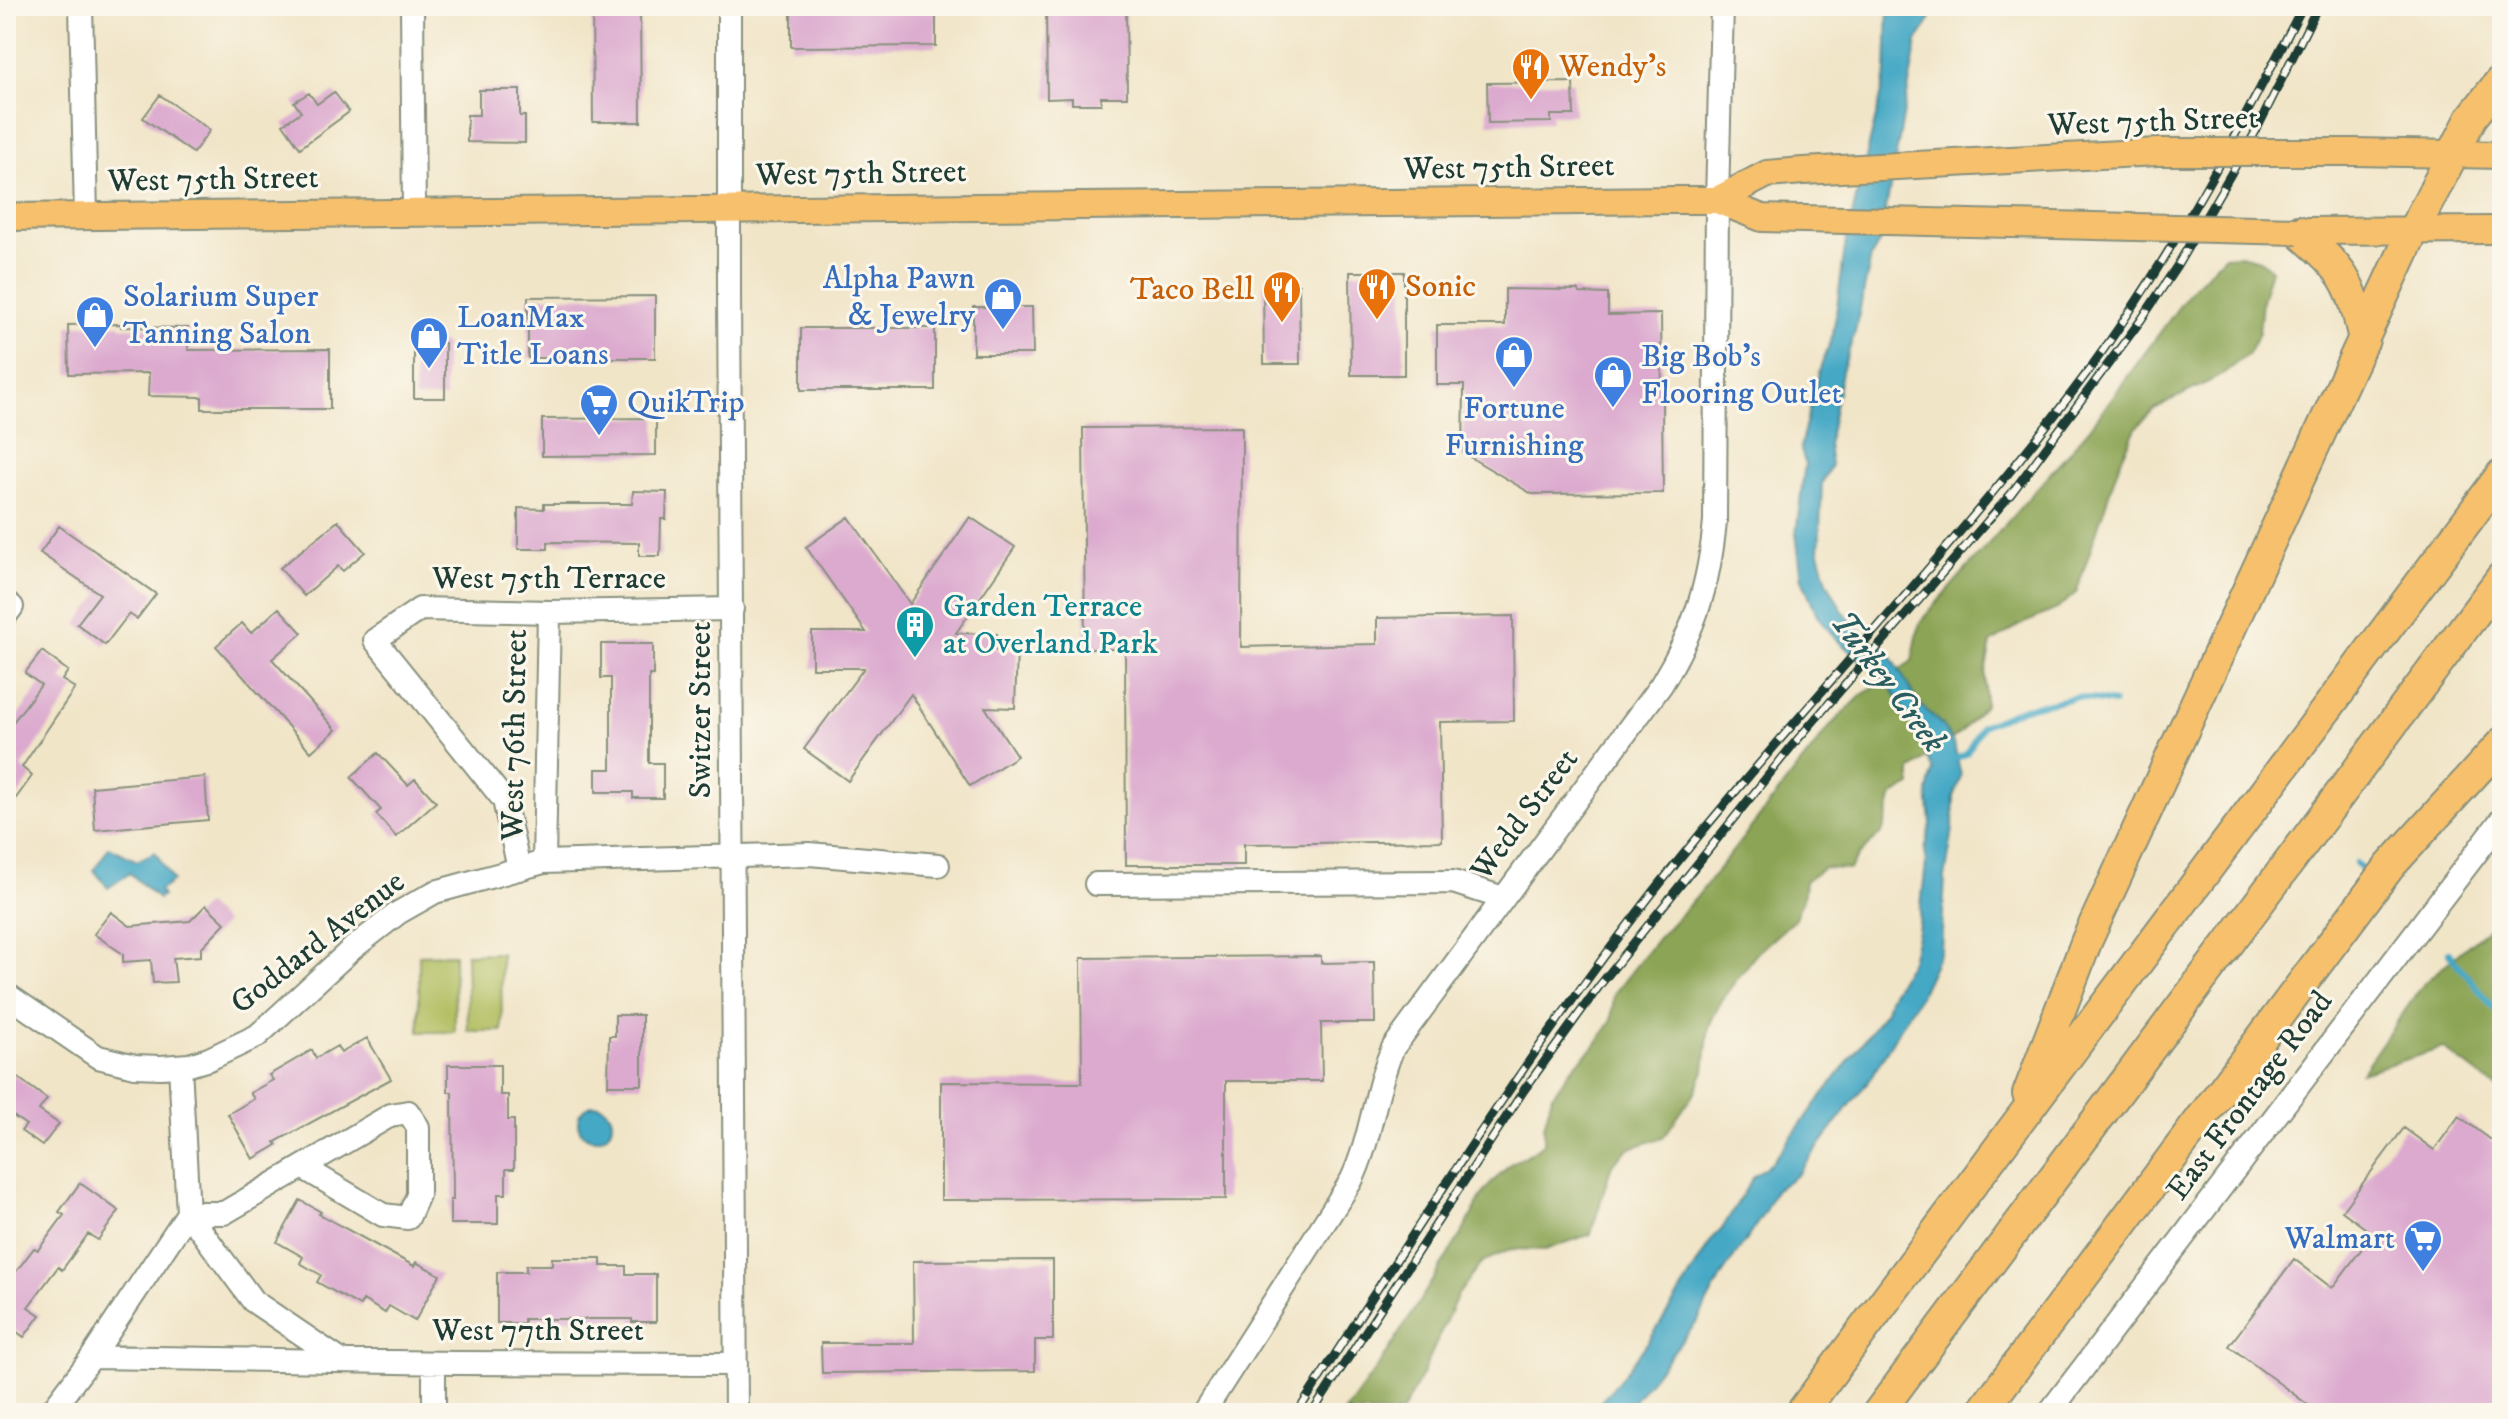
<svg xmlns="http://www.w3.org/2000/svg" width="2508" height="1419" font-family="'IM FELL DW Pica',serif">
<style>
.green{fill:#b1bd5e;stroke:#687d49;stroke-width:2}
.forest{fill:#8ca455;stroke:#567044;stroke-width:2}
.water{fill:#45a8c5;stroke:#32727c;stroke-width:2}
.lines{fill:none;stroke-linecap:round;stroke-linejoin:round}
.stream{stroke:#45a8c5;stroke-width:6}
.building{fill:#dcaacf}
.minor-casing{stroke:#88917e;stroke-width:26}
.major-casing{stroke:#88917e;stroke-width:30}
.highway-casing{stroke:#88917e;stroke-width:34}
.minor{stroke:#fff;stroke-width:22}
.major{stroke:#f7c06c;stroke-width:26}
.highway{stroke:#f7c06c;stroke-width:30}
.rail-casing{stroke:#1f3d34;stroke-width:9}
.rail{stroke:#fbf7ec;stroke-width:6;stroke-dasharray:18;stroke-linecap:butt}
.major-bridge-casing{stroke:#88917e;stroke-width:30;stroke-linecap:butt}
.major-bridge{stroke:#f7c06c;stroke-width:26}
.labels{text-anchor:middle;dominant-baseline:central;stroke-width:6;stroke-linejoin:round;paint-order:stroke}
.food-label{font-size:32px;fill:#c56008;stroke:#fbf7ec;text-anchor:start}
.street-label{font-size:32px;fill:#1f3d34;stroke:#fbf7ec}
.shop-label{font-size:32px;fill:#366cbe;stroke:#fbf7ec;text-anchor:start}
.culture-label{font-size:32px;fill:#0d838f;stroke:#fbf7ec;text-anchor:start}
.water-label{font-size:34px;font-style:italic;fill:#2a5d60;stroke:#fbf7ec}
</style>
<rect width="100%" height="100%" fill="#fbf7ec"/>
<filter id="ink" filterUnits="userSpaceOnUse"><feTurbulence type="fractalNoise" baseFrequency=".0125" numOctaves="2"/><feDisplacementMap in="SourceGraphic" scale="16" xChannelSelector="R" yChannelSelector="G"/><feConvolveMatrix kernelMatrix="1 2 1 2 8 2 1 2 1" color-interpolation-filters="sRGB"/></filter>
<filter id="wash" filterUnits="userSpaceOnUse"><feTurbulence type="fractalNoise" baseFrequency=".006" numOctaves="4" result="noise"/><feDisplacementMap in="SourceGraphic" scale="32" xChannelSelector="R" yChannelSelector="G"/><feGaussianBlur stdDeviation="1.8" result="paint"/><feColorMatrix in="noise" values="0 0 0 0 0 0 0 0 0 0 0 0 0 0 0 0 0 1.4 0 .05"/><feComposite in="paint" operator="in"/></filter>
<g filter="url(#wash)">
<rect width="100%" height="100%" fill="#f1e5c8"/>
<path class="green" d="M501 953 502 1031H468L466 954Z
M454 954 455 1032H419V955Z"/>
<path class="forest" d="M2240 255 2260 260 2271 269 2262 301 2259 333 2248 354 2220 376 2154 409 2136 428 2119 464 2076 593 2057 609 2018 626 1991 643 1985 673V705L1961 732 1911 770V786L1893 795 1883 831 1858 856 1850 869 1824 868 1805 881 1803 899 1794 920 1757 953 1722 999 1709 1026 1704 1071 1695 1092 1663 1138 1629 1148 1612 1164 1591 1234 1545 1250 1512 1249 1482 1262 1457 1296 1422 1375 1401 1413H1344L1382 1361 1465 1228 1485 1190 1511 1163 1531 1153 1544 1143V1126L1552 1096 1570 1070 1593 1048 1611 1022 1614 994 1658 938 1695 899 1832 724 1862 695 1912 661 1920 622 2089 429 2192 289 2224 256Z
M2489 928 2502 942V1092L2443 1048 2361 1073 2425 982Z"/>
<path class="water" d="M1888 6H1935L1932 16 1917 42 1880 241 1871 257 1855 332 1842 371 1828 444 1831 465 1822 483 1819 552 1827 581 1842 610 1860 631 1888 651 1919 703 1942 725 1954 745 1961 775 1954 797 1953 829 1945 878 1941 950 1921 993 1872 1076 1797 1175 1775 1190 1764 1213 1722 1275 1697 1322 1624 1413H1590C1640 1362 1676 1300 1712 1239L1722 1229 1753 1177 1773 1161 1886 1011 1889 998 1911 960 1918 931 1926 863 1925 850 1931 824 1928 792 1933 771 1919 734 1886 679 1872 670 1837 640 1818 617 1802 579 1796 534 1805 463 1800 447 1820 369 1833 335 1846 241 1886 75Z
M109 847 137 861 155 852 173 881 159 891 162 896 158 899 130 873 108 888 94 870Z
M578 1122a17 17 0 1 1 34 0a17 17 0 1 1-34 0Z"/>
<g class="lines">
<path class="stream" d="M1952 760 1966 754 1982 726 2024 708 2078 697 2114 703
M2356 863 2362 869
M2448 952 2502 1018"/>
</g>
<g id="blocks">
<path class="building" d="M592 6H640L641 122H593Z
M791 6H936V46L791 47Z
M1046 6H1126L1127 97H1101V104H1072V98L1047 99Z
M1573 82 1574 115H1551V122L1488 123 1487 83Z
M479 90H520V116H525V143L467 142V115H479Z
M334 92 349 112 300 148 283 124 301 112 294 102 309 93 317 104Z
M160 95 210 130 193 153 143 118Z
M1350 272H1404V375H1351Z
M1263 284H1299L1300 364H1264Z
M1505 289 1578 290 1579 293 1608 294V315L1661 314 1663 493 1532 494 1463 453 1464 385H1437V325H1505Z
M655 296V358H528V297Z
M973 307H1032L1033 354H973Z
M121 324V327L188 328V350L330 349V409H202V397L148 396 149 373 69 374 68 325Z
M801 328H935V390H801Z
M414 342 445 343V398H414Z
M656 418V455L542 456V419Z
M1242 427 1241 647 1377 644V618L1513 616 1514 721 1440 722 1442 841 1244 844V865H1126L1125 649H1085L1083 428Z
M633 491 667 492 666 519H661L660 556H639V543L548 542V549H518V508L544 509V504H632Z
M849 517 910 604 970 517 1015 547 956 633 997 634 996 650H1017L1015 708 985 707 1017 756 970 786 911 694 848 781 804 749 864 668H812V632H866L806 547Z
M338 521 365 552 343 571 338 566 304 596 280 568Z
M59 526 156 594 137 619 129 614 105 645 77 624 100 594 40 553Z
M279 608 302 633 272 659 336 730 311 752 216 646 242 623 251 633Z
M601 644H653V675H649V763H663V798H633V792H596V769H611V678H601Z
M42 651 68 671 62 680 75 688 22 767 32 776 6 812V717L13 722 41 685 25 673Z
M378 753 408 785 415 779 436 802 396 837 376 814 381 810 351 777Z
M205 777 208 820 95 830 92 787Z
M206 905 225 923 201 948V956L173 958 176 982 153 983 151 960 123 962V954L94 934 111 912 130 926 190 921Z
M1321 956V963L1374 962 1375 1023H1321L1322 1081H1226V1199L941 1200V1082L1082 1083 1081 958Z
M615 1015H642V1085H608L609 1036H615Z
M367 1038 391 1079 275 1142 277 1145 253 1159 228 1114 254 1099 250 1093 273 1080 269 1075 312 1050 316 1058 337 1046 341 1053Z
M448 1065H500V1095H508V1120H514V1169H506V1194H498V1224H450V1200H453L452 1092H448Z
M13 1074 47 1099 39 1110 59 1124 42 1146 21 1131 26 1125 6 1111V1084Z
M2459 1116 2502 1148V1413H2319L2229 1346 2294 1259 2332 1288 2373 1234 2342 1211 2404 1128 2434 1150Z
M80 1183 119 1211 98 1240 88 1234 62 1270 58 1267 28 1307 40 1315 24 1337 6 1324V1267L15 1273 34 1248 38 1250 64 1215 59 1212Z
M300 1200 321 1212 319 1214 414 1266 416 1262 440 1275 415 1321 389 1306 385 1313 363 1300 360 1306 317 1282 321 1275 300 1263 303 1257 277 1242Z
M552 1258H601V1266H626V1274H656V1322H632V1319H524V1323H497V1272H526V1265H552Z
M1053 1260V1340H1035V1371L822 1373 821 1343H914L913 1261Z"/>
</g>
</g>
<g filter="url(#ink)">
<use href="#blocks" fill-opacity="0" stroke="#88917e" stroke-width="2"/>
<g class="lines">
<defs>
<path id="minor" d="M81 6 86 216
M412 6 414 212
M729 6V294L736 1413
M6 602 12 607 6 615
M544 862 549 612
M519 869 504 800 375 640 420 609 549 612 732 609
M1096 884 1453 882 1503 898
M6 994 98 1057 135 1066 161 1067 189 1065 209 1059 257 1036 353 948 398 913 435 892 544 862 809 854 938 865
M180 1066 188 1213
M188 1213H224L391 1115 408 1112 418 1127V1195L408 1218 383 1215 304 1168
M188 1213 253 1301 340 1360
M92 1357 454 1363 736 1364
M434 1363V1413
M50 1413 92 1357 188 1213
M1203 1413 1351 1181C1372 1138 1374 1090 1393 1048L1661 685C1695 629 1709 586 1715 521L1717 200 1722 6
M2049 1413 2502 819"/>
<path id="major" d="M2355 152 2502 155
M1717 200 1767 174 1803 171
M6 217 1675 200H1717L1762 218 1803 219
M2298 231 2502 230"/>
<path id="highway" d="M2298 231C2344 271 2351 279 2364 340
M2028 1094 2087 940 2413 231 2472 117 2502 79
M1801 1413 2502 474
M1878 1413 2502 577
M1981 1413 2390 866 2502 743"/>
</defs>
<use href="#minor" class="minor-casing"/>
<use href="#major" class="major-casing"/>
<use href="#highway" class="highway-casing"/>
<use href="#minor" class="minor"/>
<use href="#major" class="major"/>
<use href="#highway" class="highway"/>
<defs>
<path id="rail" d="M1297 1413C1411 1238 1522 1060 1651 895 1791 717 1951 555 2086 374 2171 259 2238 132 2303 6
M1312 1413 1524 1090 1600 985 1791 747 2011 494 2141 320 2177 266 2256 131 2318 6"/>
</defs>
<use href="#rail" class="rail-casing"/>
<use href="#rail" class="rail"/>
<defs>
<path id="major-bridge" d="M1803 171 2158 152H2355
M1803 219 2298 231"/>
</defs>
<use href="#major-bridge" class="major-bridge-casing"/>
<use href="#major-bridge" class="major-bridge"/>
</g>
</g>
<defs>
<symbol id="restaurant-pin" viewBox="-11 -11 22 30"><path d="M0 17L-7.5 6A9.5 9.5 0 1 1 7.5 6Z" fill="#e8710a" stroke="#fbf7ec"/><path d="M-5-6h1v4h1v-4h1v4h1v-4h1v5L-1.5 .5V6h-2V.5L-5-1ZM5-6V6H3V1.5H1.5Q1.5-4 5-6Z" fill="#fff"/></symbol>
<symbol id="shop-pin" viewBox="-11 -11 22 30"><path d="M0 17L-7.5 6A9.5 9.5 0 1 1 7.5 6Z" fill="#3f7fe0" stroke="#fbf7ec"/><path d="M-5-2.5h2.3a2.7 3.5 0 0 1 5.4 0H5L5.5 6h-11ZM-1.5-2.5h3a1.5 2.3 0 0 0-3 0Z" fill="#fff"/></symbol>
<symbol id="supermarket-pin" viewBox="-11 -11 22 30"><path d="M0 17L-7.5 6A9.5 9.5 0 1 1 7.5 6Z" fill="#3f7fe0" stroke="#fbf7ec"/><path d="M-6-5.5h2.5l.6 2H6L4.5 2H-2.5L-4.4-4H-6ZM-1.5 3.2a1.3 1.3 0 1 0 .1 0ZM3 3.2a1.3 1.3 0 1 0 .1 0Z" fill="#fff"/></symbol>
<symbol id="building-pin" viewBox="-11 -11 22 30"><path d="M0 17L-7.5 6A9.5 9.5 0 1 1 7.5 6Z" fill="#0f9aa8" stroke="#fbf7ec"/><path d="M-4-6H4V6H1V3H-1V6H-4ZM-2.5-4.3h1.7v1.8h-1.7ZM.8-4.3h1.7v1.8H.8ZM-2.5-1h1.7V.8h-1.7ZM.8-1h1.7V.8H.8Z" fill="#fff"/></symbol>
</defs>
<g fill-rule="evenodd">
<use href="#restaurant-pin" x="1509" y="45" width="44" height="60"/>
<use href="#restaurant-pin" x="1355" y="265" width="44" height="60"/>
<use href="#restaurant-pin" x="1260" y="268" width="44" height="60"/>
<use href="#shop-pin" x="981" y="275" width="44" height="60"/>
<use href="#shop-pin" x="73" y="293" width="44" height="60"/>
<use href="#shop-pin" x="407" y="314" width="44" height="60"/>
<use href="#shop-pin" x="1492" y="333" width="44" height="60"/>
<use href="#shop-pin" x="1591" y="353" width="44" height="60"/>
<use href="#supermarket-pin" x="577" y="381" width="44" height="60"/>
<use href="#building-pin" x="893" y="603" width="44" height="60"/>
<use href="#supermarket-pin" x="2401" y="1217" width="44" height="60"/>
</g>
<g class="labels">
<g class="food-label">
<text x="1559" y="67">Wendy's</text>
<text x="1405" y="287">Sonic</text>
<text x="1254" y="290" text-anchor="end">Taco Bell</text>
</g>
<g class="street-label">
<text transform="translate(2153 122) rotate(-2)">West 75th Street</text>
<text transform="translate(1509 168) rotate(-1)">West 75th Street</text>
<text transform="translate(861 174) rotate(-1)">West 75th Street</text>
<text transform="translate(213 180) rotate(-1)">West 75th Street</text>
<text x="549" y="579">West 75th Terrace</text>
<text transform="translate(701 710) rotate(-90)">Switzer Street</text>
<text transform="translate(515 735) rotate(-89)">West 76th Street</text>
<text transform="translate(1525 815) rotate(-53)">Wedd Street</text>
<text transform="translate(318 943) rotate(-38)">Goddard Avenue</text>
<text transform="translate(2250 1096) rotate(-53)">East Frontage Road</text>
<text x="538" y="1331">West 77th Street</text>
</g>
<g class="shop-label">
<text x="975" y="279" text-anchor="end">Alpha Pawn<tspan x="975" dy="37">&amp; Jewelry</tspan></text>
<text x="123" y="297">Solarium Super<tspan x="123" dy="37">Tanning Salon</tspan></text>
<text x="457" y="318">LoanMax<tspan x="457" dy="37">Title Loans</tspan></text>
<text x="1641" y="357">Big Bob's<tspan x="1641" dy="37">Flooring Outlet</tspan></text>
<text x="627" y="403">QuikTrip</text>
<text x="1514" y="409" text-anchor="middle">Fortune<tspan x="1514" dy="37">Furnishing</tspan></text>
<text x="2395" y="1239" text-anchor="end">Walmart</text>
</g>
<g class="culture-label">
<text x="943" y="607">Garden Terrace<tspan x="943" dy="37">at Overland Park</tspan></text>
</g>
<g class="water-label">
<text transform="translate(1888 682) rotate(53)">Turkey Creek</text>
</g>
</g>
<rect width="2508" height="1419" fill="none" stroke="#fbf7ec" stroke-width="32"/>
</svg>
